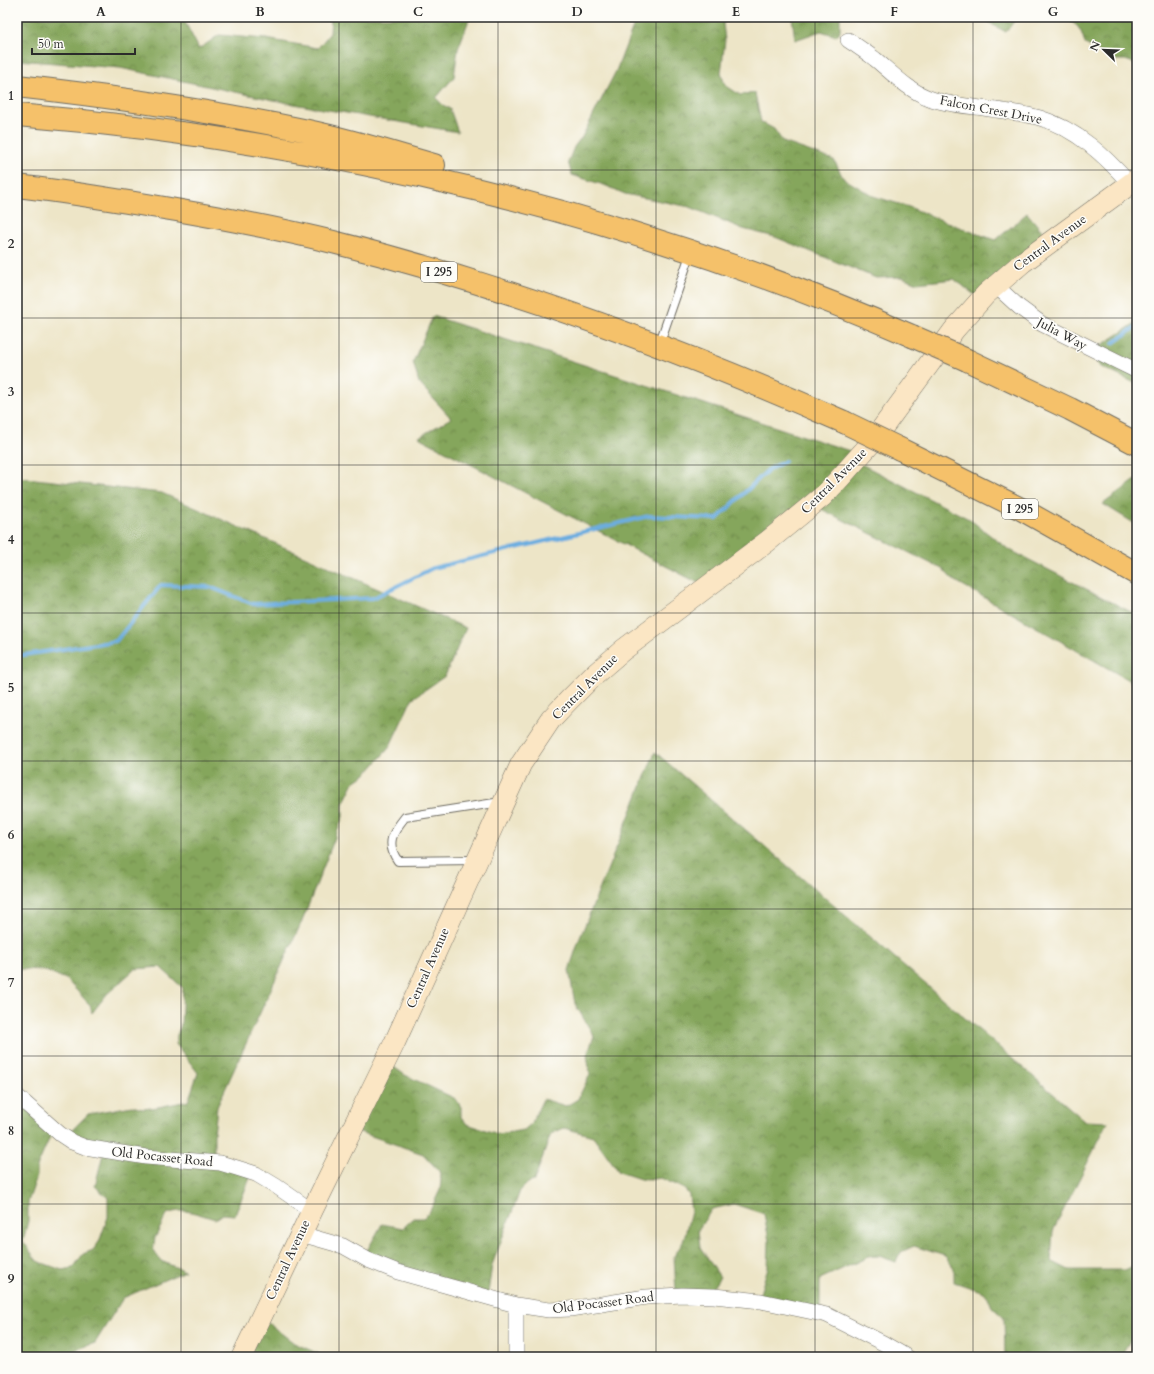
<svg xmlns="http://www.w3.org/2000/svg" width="1154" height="1374" font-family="Cardo,serif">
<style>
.forest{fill:url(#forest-crowns);stroke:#586843}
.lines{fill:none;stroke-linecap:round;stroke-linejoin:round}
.stream{stroke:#6cade0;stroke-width:4}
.lane-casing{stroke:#6f6c62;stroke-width:10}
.street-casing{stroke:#6f6c62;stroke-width:16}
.secondary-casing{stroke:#6f6c62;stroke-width:22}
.highway-casing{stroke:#6f6c62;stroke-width:24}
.lane{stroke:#fff;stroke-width:8}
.street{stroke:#fff;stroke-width:15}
.secondary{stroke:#fbe6c4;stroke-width:21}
.highway{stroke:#f5c16b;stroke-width:22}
.highway-bridge-casing{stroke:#6f6c62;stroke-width:24;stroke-linecap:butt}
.highway-bridge{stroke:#f5c16b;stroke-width:22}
.grid{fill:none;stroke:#2b2b2b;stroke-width:1;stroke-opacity:0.55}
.labels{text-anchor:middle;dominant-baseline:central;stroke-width:3;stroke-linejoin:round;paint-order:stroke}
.shield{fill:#fdfcf7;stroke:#6a6a68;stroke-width:1}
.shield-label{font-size:12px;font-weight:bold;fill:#2b2b2b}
.street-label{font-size:13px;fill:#2b2b2b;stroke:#fdfcf7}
.neatline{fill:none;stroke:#2b2b2b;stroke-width:1.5}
.grid-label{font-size:13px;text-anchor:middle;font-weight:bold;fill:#2b2b2b}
</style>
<defs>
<pattern id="forest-crowns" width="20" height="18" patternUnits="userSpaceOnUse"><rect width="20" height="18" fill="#85a65b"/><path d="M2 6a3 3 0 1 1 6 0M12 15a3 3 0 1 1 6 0" fill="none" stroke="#6d874b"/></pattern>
</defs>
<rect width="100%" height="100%" fill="#fdfcf7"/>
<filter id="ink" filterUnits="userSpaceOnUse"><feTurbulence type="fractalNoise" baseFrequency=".025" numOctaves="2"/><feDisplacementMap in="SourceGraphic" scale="8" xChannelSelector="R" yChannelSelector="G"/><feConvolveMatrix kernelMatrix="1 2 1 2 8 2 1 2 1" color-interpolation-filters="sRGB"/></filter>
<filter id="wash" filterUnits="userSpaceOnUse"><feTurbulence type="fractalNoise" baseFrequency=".012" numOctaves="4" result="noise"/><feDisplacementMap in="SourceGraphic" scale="16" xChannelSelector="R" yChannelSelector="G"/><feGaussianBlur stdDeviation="0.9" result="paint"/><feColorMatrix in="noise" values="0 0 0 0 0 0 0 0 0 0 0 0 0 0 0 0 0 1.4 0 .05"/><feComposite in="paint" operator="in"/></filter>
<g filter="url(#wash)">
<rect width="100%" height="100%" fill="#ede5c7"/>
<path class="forest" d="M17 17H171L184 20 199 49 219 35 266 39 318 48 330 33 331 17H470L458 49 454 77 436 98 443 105 450 109 458 132 293 104 120 68 17 60Z
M637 17H726L723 24 725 40 721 73 725 85 740 95 755 93 761 122 774 129 783 142 834 160 843 178 873 196 909 207 969 231 996 240 1027 213 1053 244 980 299 954 279 917 283 902 277 876 278 775 237 743 229 690 207 625 194 604 185 572 175 568 162 574 147 580 139H581L616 71Z
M792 17H840V32L836 36 821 31 795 40Z
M983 17H1017L1006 32 993 25Z
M1060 17H1137V64L1125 60H1115L1085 44C1080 25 1077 24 1060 17Z
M433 316 850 451 859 456V463L969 519 1008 549 1137 615V685L952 579 944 570 815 506 708 588 422 439 419 437 451 418 419 383 413 362Z
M1137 322V384L1101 367 1091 352Z
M17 477 162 493 466 628 445 676 412 699 389 748 366 774 354 782 343 804V817L303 919 217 1107 214 1135V1161L252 1173 235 1215 222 1214 215 1219C197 1214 184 1207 167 1214L155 1238 153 1250 161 1261 185 1271 123 1298 95 1343 61 1355 59 1357H17V1095L53 1130 37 1167V1176L28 1202V1221L23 1241 37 1261 62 1270 73 1268 83 1254 93 1250 99 1242 108 1217V1198L95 1186 104 1150 66 1136 88 1114 132 1106 143 1109 158 1107 188 1101 198 1073 176 1044V1038L181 1025 183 988 160 967 135 969 107 994 92 1013 90 1005 66 979 43 970 17 969Z
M1137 479V525L1103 504Z
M655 752 1085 1121 1108 1122 1053 1231 1051 1261 1069 1270H1125L1137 1264V1329L1120 1357H1005L1004 1318 992 1307 988 1297 984 1292 954 1282V1268L945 1256 914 1246 901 1252 896 1262 879 1256 868 1257 820 1279V1312L758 1300 768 1267 769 1241 764 1214 734 1204 712 1209 698 1230 700 1247 720 1277 708 1294 676 1293 674 1256 683 1242 691 1212 689 1195 684 1189 661 1178 647 1180 640 1179 619 1172 593 1136 564 1128 551 1134 534 1181 528 1183 520 1191 492 1265 488 1293 364 1256 382 1224 403 1228 414 1218H423L429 1213 440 1190 441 1179 439 1171 423 1154 357 1131 388 1063 405 1075 456 1099 461 1107V1117L467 1124 498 1134 524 1130 531 1124 543 1099 566 1106 578 1099 590 1074 587 1055 594 1036 575 1004 569 970 579 940Z
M264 1320 294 1343 319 1354 321 1357H249Z"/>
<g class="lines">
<path class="stream" d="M1113 343 1137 326
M17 656 116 641 161 585 210 587 253 604 373 598 433 568 649 516 717 519 768 470 785 461"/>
</g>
</g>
<g filter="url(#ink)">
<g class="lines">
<defs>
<path id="lane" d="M659 345 691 252
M476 860 398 861C385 843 393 832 405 817L501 802"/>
<path id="street" d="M848 40C857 46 866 52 875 59 892 73 909 91 929 98 950 106 974 106 996 110 1011 112 1026 114 1040 118 1077 129 1106 157 1130 184
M995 285 1019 307 1042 324 1137 371
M17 1096 60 1134 72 1142 85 1147 146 1157 220 1163 237 1168 256 1174 276 1186 312 1211
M301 1234 343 1246 368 1260 398 1272 516 1305 549 1310 570 1309 646 1297 682 1295 714 1296 761 1301 827 1315 883 1343 907 1357
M516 1357V1305"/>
<path id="secondary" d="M242 1357 312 1211 394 1044 521 764 551 719 569 700 595 674 623 650 768 541 823 496 840 478 872 442 954 330 986 294 1023 262 1137 179"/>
<path id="highway" d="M17 86C115 97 212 111 308 131 351 140 392 153 434 165
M17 115C325 140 629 213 912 336
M17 186C70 192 123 201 176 210 228 219 281 229 333 242 508 286 679 349 844 422
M967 360 1070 409 1137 444
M900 449 1021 509 1137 574"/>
</defs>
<use href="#lane" class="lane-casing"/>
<use href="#street" class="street-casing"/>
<use href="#secondary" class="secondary-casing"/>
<use href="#highway" class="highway-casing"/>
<use href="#lane" class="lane"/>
<use href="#street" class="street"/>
<use href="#secondary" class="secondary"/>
<use href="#highway" class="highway"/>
<defs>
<path id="highway-bridge" d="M912 336 967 360
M844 422 900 449"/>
</defs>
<use href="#highway-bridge" class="highway-bridge-casing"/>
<use href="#highway-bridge" class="highway-bridge"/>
</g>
</g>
<path class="grid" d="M181 17V1357M339 17V1357M498 17V1357M656 17V1357M815 17V1357M973 17V1357M17 170H1137M17 318H1137M17 465H1137M17 613H1137M17 761H1137M17 909H1137M17 1056H1137M17 1204H1137"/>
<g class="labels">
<g class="shield">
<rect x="421" y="262" width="36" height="20" rx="3"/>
<rect x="1002" y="499" width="36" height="20" rx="3"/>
</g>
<g class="shield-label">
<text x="439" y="272">I 295</text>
<text x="1020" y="509">I 295</text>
</g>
<g class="street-label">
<text transform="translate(991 110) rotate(11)">Falcon Crest Drive</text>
<text transform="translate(1050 243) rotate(-36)">Central Avenue</text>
<text transform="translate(1062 334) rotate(28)">Julia Way</text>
<text transform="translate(834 481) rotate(-45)">Central Avenue</text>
<text transform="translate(585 687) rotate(-45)">Central Avenue</text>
<text transform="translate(428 968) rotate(-66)">Central Avenue</text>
<text transform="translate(162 1157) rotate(6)">Old Pocasset Road</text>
<text transform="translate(288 1260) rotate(-65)">Central Avenue</text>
<text transform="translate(603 1303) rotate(-7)">Old Pocasset Road</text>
</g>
</g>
<rect width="1154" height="1374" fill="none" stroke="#fdfcf7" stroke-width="44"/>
<g transform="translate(1104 50) rotate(293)" stroke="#fdfcf7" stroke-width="3" paint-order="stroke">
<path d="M0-3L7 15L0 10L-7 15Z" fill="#2b2b2b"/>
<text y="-6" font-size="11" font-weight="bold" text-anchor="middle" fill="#2b2b2b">N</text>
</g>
<path d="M32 48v6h103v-6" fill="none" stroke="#2b2b2b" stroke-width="2"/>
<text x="38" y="48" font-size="12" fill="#2b2b2b" stroke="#fdfcf7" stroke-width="3" paint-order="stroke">50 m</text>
<rect x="22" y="22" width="1110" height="1330" class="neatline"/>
<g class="grid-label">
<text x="101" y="16">A</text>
<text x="260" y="16">B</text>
<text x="418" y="16">C</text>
<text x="577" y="16">D</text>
<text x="736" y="16">E</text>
<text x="894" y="16">F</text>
<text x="1053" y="16">G</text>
<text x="11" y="100">1</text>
<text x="11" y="248">2</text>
<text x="11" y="396">3</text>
<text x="11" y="544">4</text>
<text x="11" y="692">5</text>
<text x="11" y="839">6</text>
<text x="11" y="987">7</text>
<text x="11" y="1135">8</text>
<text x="11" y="1283">9</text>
</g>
</svg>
